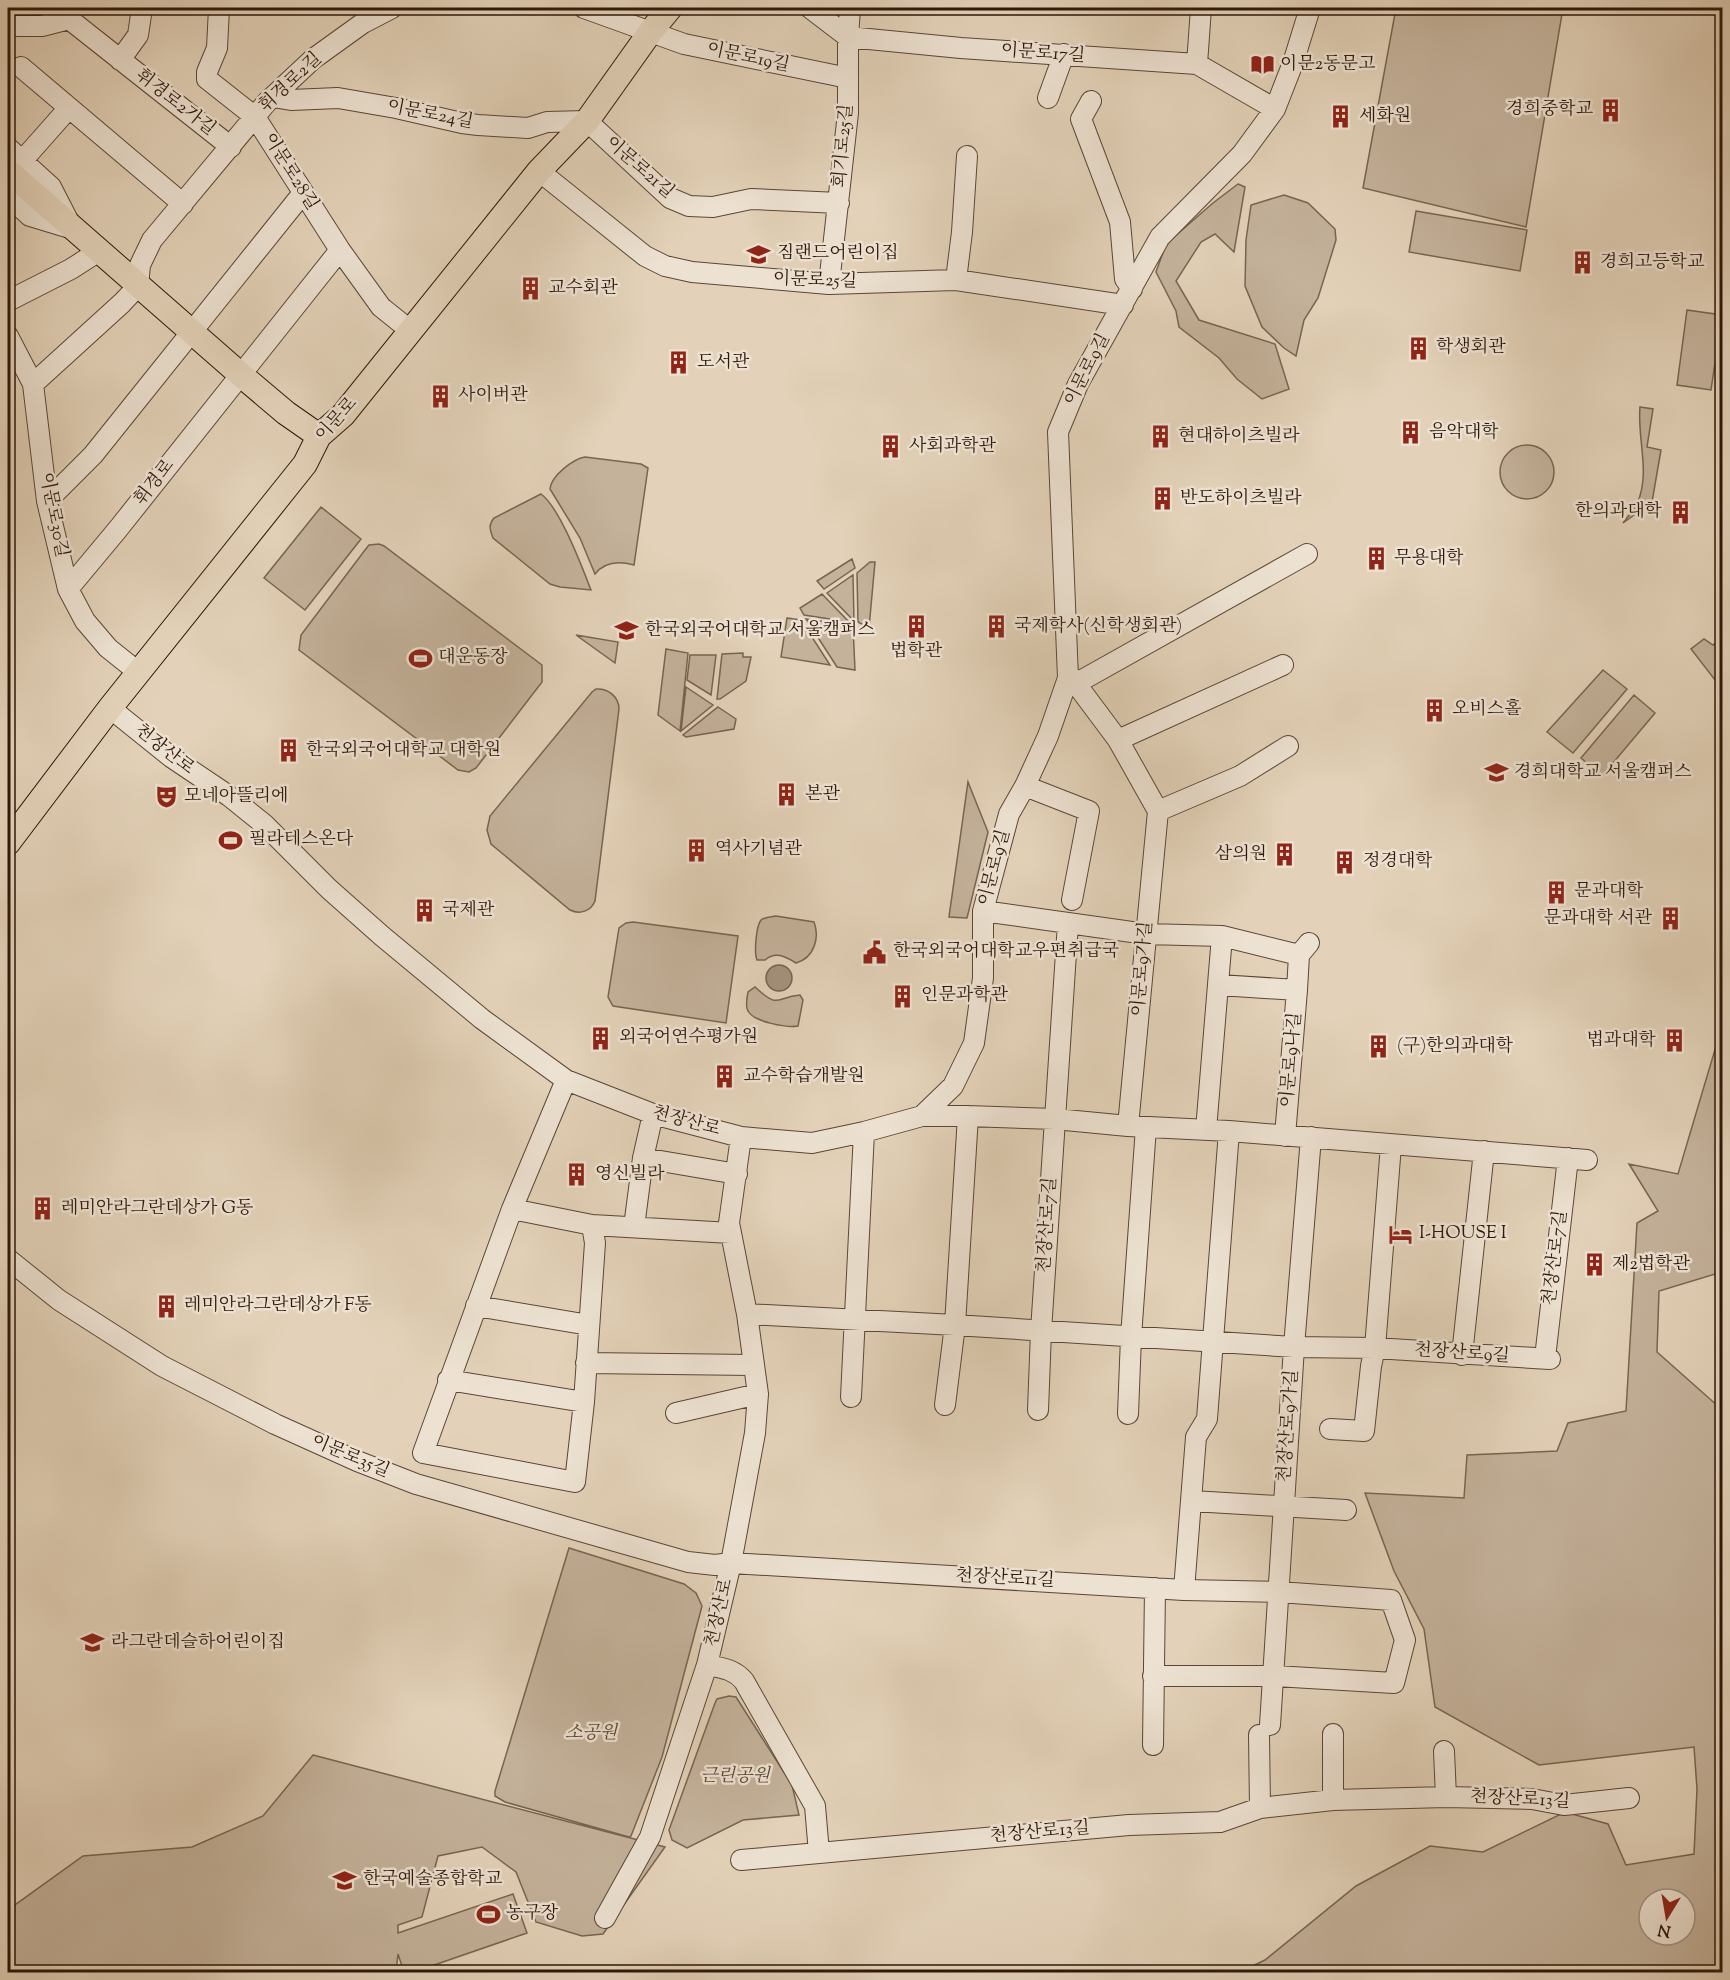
<svg xmlns="http://www.w3.org/2000/svg" width="1730" height="1980" font-family="'Sorts Mill Goudy','Noto Serif KR',serif">
<style>
.green{fill:#c4b29b;stroke:#796452;stroke-width:1.5;fill-rule:evenodd}
.water{fill:#a5927e;stroke:#756150;stroke-width:1.5}
.lines{fill:none;stroke-linecap:round;stroke-linejoin:round}
.minor-casing{stroke:#5b4636;stroke-width:22}
.major-casing{stroke:#2e170a;stroke-width:26}
.minor{stroke:#ede2d2;stroke-width:20}
.major{stroke:#e3d2b9;stroke-width:24}
.labels{text-anchor:middle;dominant-baseline:central;stroke-width:5;stroke-linejoin:round;paint-order:stroke}
.street-label{font-size:18px;fill:#2e170a;stroke:#ede2d2}
.poi-label{font-size:18px;fill:#2e170a;stroke:#ede2d2;text-anchor:start}
.park-label{font-size:18px;font-style:italic;fill:#5b4636;stroke:#ede2d2}
</style>
<rect width="100%" height="100%" fill="#e3d2b9"/>
<filter id="stains"><feTurbulence type="fractalNoise" baseFrequency=".00333" numOctaves="4"/><feColorMatrix values="0 0 0 0 .2 0 0 0 0 .09 0 0 0 0 .02 0 0 0 .5 -.17"/></filter>
<radialGradient id="worn" r=".72"><stop offset=".6" stop-color="#630" stop-opacity="0"/><stop offset="1" stop-color="#630" stop-opacity=".3"/></radialGradient>
<path class="green" d="M1396 8H1563L1526 227 1363 188Z
M1238 184 1245 187 1234 252 1215 234 1201 242 1176 281 1199 320 1275 344 1289 389 1262 399 1237 379 1219 358 1179 327 1176 311 1156 272 1166 244 1213 203Z
M1284 195 1308 203 1335 229 1336 240 1318 298 1304 320 1296 356 1284 348 1262 327 1245 286 1246 240 1251 205Z
M1416 211 1527 230 1520 271 1409 252Z
M1687 310 1722 315 1711 390 1677 385Z
M1640 407 1653 409 1647 447 1661 450 1652 502 1623 523C1627 517 1633 511 1637 504 1651 472 1637 440 1640 407Z
M1500 472a27 27 0 1 1 54 0a27 27 0 1 1-54 0Z
M585 457 641 464 648 468 634 565C620 561 605 561 595 574L580 538 550 489C551 476 573 459 585 457Z
M541 494C560 508 582 567 591 590L560 587 550 584 493 538C490 530 488 525 494 518Z
M321 507 361 539 305 610 264 578Z
M379 544 384 546 542 665V682L476 768 469 772 458 770 299 650 301 635 365 550 369 545Z
M852 559 855 568 824 589 817 581Z
M870 562H875L869 628 858 622 857 573Z
M853 575 854 621 827 593Z
M822 594 849 622 804 615 800 608Z
M787 618 801 620 830 665 781 657Z
M806 619 853 626 855 670 837 667Z
M576 635 618 642 615 663Z
M1722 637V684L1715 680 1691 649 1704 639 1713 645Z
M666 649 688 653 680 731 658 715Z
M743 653V657H751L746 681 720 699H717L722 654Z
M690 655H716L711 695 687 680Z
M1603 670 1627 689 1573 753 1547 732Z
M686 687 713 705 681 731Z
M596 689C608 688 619 697 619 709L595 901C591 911 580 915 570 910L491 844 487 830 490 816 592 692Z
M1634 695 1655 713 1602 776 1581 758Z
M718 707 736 719 734 729 686 737 683 735Z
M968 782 988 832 967 918 949 917Z
M776 916 814 922C820 938 814 958 796 963 785 956 775 951 765 960H757C754 953 756 926 761 920 764 917 771 917 776 916Z
M633 922 738 936 726 1023 613 1006 608 997 619 928 626 923Z
M755 987C780 1010 775 997 800 995L803 1000 798 1026C787 1028 754 1022 748 1011 745 1006 747 998 748 992Z
M1722 1026V1174L1715 1179 1722 1176V1272L1659 1291 1657 1352 1719 1407 1722 1450V1972H1240L1265 1960 1356 1886 1430 1846 1483 1852 1565 1812 1608 1824 1626 1865 1694 1854 1697 1789 1694 1747 1539 1765 1435 1707 1424 1629 1394 1571 1365 1493 1464 1498 1467 1455 1557 1451 1568 1423 1626 1411 1637 1223 1658 1211 1629 1164 1678 1174ZM1649 1899H1685V1935H1649Z
M569 1548 684 1584 696 1593 702 1606 662 1757 631 1836 629 1837 505 1802 495 1796V1791Z
M729 1696 736 1697 792 1785 799 1815 743 1820 687 1848 672 1840 669 1830 715 1703 717 1699Z
M313 1755 665 1847 603 1934 582 1936 536 1922 516 1872 482 1847 438 1856 422 1917 398 1925V1933L513 1894 527 1933 414 1972H404L398 1954 396 1972H8V1910L83 1856 192 1847 263 1816Z"/>
<path class="water" d="M766 978a13 13 0 1 1 26 0a13 13 0 1 1-26 0Z"/>
<g class="lines">
<defs>
<path id="minor" d="M219 8 217 48 207 72V79L255 117 340 250 381 307 411 331
M584 8 684 44 848 78
M810 8 848 37 961 48 1197 64 1275 109
M8 26H42L69 19 231 147
M120 60 138 35 142 8
M1197 64 1201 8
M21 67 183 204
M273 97 291 100 338 98 396 108 462 123 478 125 528 128 547 122 587 121 670 198 689 206 713 207 751 199 839 203
M1048 98 1064 54
M1091 101 1081 119 1120 222 1125 279 1132 289
M8 148 51 187 70 224
M22 161 68 109
M539 171 645 256 665 266 692 272 829 284 956 280 1123 305
M8 196 30 216 73 229
M956 280 962 232 967 156
M829 284 848 113V37L850 8
M8 301 71 269 99 251
M8 336 33 384 47 501 68 589 85 621 108 648 138 672
M33 384 122 303 138 286 140 265 152 240 267 102 313 59 363 23 392 8
M47 501 93 455 303 193
M68 589 118 529 340 250
M1068 673 1118 740 1158 811 1128 1126
M1075 684 1307 554
M110 708 171 757 229 796 264 824 329 889 382 936 482 1019 566 1080 653 1114 741 1137 812 1143 864 1132 922 1116H968L1055 1119 1128 1126 1229 1131 1587 1160
M1118 740 1283 665
M1025 786 1089 811 1072 900
M1158 811 1240 776 1288 746
M983 911 1146 934 1222 936 1206 1130
M1222 936 1299 955 1309 943
M1219 985 1297 990 1285 1136
M1297 990 1299 955
M566 1080 512 1209 423 1453 575 1482 584 1402 595 1243 592 1225
M922 1116 953 1086 974 1043 983 978V911L1009 814 1025 786 1048 736 1068 678 1058 432 1078 384 1160 237 1242 154 1275 109 1293 63 1310 8
M643 1158 737 1174
M512 1209 592 1225 731 1233
M634 1227 643 1158 653 1114
M8 1259 59 1300 162 1366 275 1424 357 1461 416 1484 688 1562 715 1565 731 1563 1184 1590 1279 1592 1391 1600 1405 1640 1394 1683 1275 1676H1153
M476 1306 589 1325
M747 1314 955 1325 1294 1347 1375 1348 1550 1359
M1462 1355 1484 1151
M1545 1358 1568 1158
M586 1363 753 1365
M448 1380 584 1402
M851 1397 864 1132
M945 1405 955 1325 968 1116
M1038 1410 1041 1331 1068 923
M676 1413 758 1394
M1128 1414 1131 1337 1146 1127
M1330 1429 1364 1431 1371 1366 1375 1348 1391 1145
M1192 1501 1346 1510
M1184 1590 1196 1437 1207 1419 1229 1131
M707 1665C722 1668 734 1669 744 1681L815 1806 819 1853
M1270 1725 1294 1347 1311 1137
M1333 1734V1800
M1259 1735 1260 1808
M1153 1745 1155 1588
M1444 1751 1446 1797
M741 1860 1129 1825 1220 1822 1260 1808 1333 1800 1446 1797 1532 1799 1564 1805 1629 1798
M605 1918 650 1837 707 1665 731 1563 755 1433 758 1394 747 1314 729 1223 741 1137"/>
<path id="major" d="M8 171 241 375 286 413 319 436
M8 843 110 708 305 464 319 436 343 415 539 171 587 121 651 31 670 8"/>
</defs>
<use href="#minor" class="minor-casing"/>
<use href="#major" class="major-casing"/>
<use href="#minor" class="minor"/>
<use href="#major" class="major"/>
</g>
<defs>
<symbol id="library-bare" viewBox="-9 -9 18 18"><path d="M-6-4Q-3-5.5-.7-3.5V5Q-3 3-6 4ZM6-4Q3-5.5 .7-3.5V5Q3 3 6 4Z" fill="#8f2418" stroke="#ede2d2" stroke-width="2.5" paint-order="stroke"/></symbol>
<symbol id="building-bare" viewBox="-9 -9 18 18"><path d="M-4-6H4V6H1V3H-1V6H-4ZM-2.5-4.3h1.7v1.8h-1.7ZM.8-4.3h1.7v1.8H.8ZM-2.5-1h1.7V.8h-1.7ZM.8-1h1.7V.8H.8Z" fill="#8f2418" stroke="#ede2d2" stroke-width="2.5" paint-order="stroke"/></symbol>
<symbol id="school-bare" viewBox="-9 -9 18 18"><path d="M0-5L7-2L0 1L-7-2ZM-4 1L0 2.5L4 1V4Q0 6-4 4Z" fill="#8f2418" stroke="#ede2d2" stroke-width="2.5" paint-order="stroke"/></symbol>
<symbol id="university-bare" viewBox="-9 -9 18 18"><path d="M0-5L7-2L0 1L-7-2ZM-4 1L0 2.5L4 1V4Q0 6-4 4Z" fill="#8f2418" stroke="#ede2d2" stroke-width="2.5" paint-order="stroke"/></symbol>
<symbol id="stadium-bare" viewBox="-9 -9 18 18"><path d="M0-5a6.5 5 0 1 0 0 10a6.5 5 0 1 0 0-10ZM-3.5-1.8h7v3.6h-7Z" fill="#8f2418" stroke="#ede2d2" stroke-width="2.5" paint-order="stroke"/></symbol>
<symbol id="theatre-bare" viewBox="-9 -9 18 18"><path d="M-5-5.5Q0-4 5-5.5V0Q5 5 0 6Q-5 5-5 0ZM-3.3-2.5H-1v1.5H-3.3ZM1-2.5H3.3v1.5H1ZM-2.8 1Q0 5.5 2.8 1Z" fill="#8f2418" stroke="#ede2d2" stroke-width="2.5" paint-order="stroke"/></symbol>
<symbol id="civic-bare" viewBox="-9 -9 18 18"><path d="M-.6-6.5H3V-4.5H.6V-3L4-1V1h2V6H-6V1h2V-1L-.6-3ZM-1.2 2.5V6h2.4V2.5Z" fill="#8f2418" stroke="#ede2d2" stroke-width="2.5" paint-order="stroke"/></symbol>
<symbol id="hotel-bare" viewBox="-9 -9 18 18"><path d="M-6-4.5h1.5V1H6V5H4.5V3h-9V5H-6ZM-4 0a1.8 1.8 0 1 1 3.6 0ZM.5 0V-2.5h3Q6-2.5 6 0Z" fill="#8f2418" stroke="#ede2d2" stroke-width="2.5" paint-order="stroke"/></symbol>
</defs>
<g fill-rule="evenodd">
<use href="#library-bare" x="1246" y="48" width="33" height="33"/>
<use href="#building-bare" x="1594" y="94" width="33" height="33"/>
<use href="#building-bare" x="1324" y="100" width="33" height="33"/>
<use href="#school-bare" x="742" y="238" width="33" height="33"/>
<use href="#building-bare" x="1566" y="246" width="33" height="33"/>
<use href="#building-bare" x="514" y="272" width="33" height="33"/>
<use href="#building-bare" x="1402" y="332" width="33" height="33"/>
<use href="#building-bare" x="662" y="346" width="33" height="33"/>
<use href="#building-bare" x="424" y="380" width="33" height="33"/>
<use href="#building-bare" x="1394" y="416" width="33" height="33"/>
<use href="#building-bare" x="1144" y="420" width="33" height="33"/>
<use href="#building-bare" x="874" y="430" width="33" height="33"/>
<use href="#building-bare" x="1146" y="482" width="33" height="33"/>
<use href="#building-bare" x="1664" y="496" width="33" height="33"/>
<use href="#building-bare" x="1360" y="542" width="33" height="33"/>
<use href="#building-bare" x="900" y="610" width="33" height="33"/>
<use href="#building-bare" x="980" y="610" width="33" height="33"/>
<use href="#university-bare" x="610" y="614" width="33" height="33"/>
<use href="#stadium-bare" x="404" y="642" width="33" height="33"/>
<use href="#building-bare" x="1418" y="694" width="33" height="33"/>
<use href="#building-bare" x="272" y="734" width="33" height="33"/>
<use href="#university-bare" x="1480" y="756" width="33" height="33"/>
<use href="#building-bare" x="770" y="778" width="33" height="33"/>
<use href="#theatre-bare" x="150" y="780" width="33" height="33"/>
<use href="#stadium-bare" x="214" y="824" width="33" height="33"/>
<use href="#building-bare" x="680" y="834" width="33" height="33"/>
<use href="#building-bare" x="1268" y="838" width="33" height="33"/>
<use href="#building-bare" x="1328" y="846" width="33" height="33"/>
<use href="#building-bare" x="1540" y="876" width="33" height="33"/>
<use href="#building-bare" x="408" y="894" width="33" height="33"/>
<use href="#building-bare" x="1654" y="902" width="33" height="33"/>
<use href="#civic-bare" x="858" y="936" width="33" height="33"/>
<use href="#building-bare" x="886" y="980" width="33" height="33"/>
<use href="#building-bare" x="584" y="1022" width="33" height="33"/>
<use href="#building-bare" x="1658" y="1024" width="33" height="33"/>
<use href="#building-bare" x="1362" y="1030" width="33" height="33"/>
<use href="#building-bare" x="708" y="1060" width="33" height="33"/>
<use href="#building-bare" x="560" y="1158" width="33" height="33"/>
<use href="#building-bare" x="26" y="1192" width="33" height="33"/>
<use href="#hotel-bare" x="1384" y="1218" width="33" height="33"/>
<use href="#building-bare" x="1578" y="1248" width="33" height="33"/>
<use href="#building-bare" x="150" y="1290" width="33" height="33"/>
<use href="#school-bare" x="76" y="1626" width="33" height="33"/>
<use href="#university-bare" x="328" y="1864" width="33" height="33"/>
<use href="#stadium-bare" x="472" y="1898" width="33" height="33"/>
</g>
<g class="labels">
<g class="street-label">
<text transform="translate(1043 54) rotate(4)">이문로17길</text>
<text transform="translate(748 58) rotate(12)">이문로19길</text>
<text transform="translate(291 83) rotate(-43)">휘경로2길</text>
<text transform="translate(175 103) rotate(38)">휘경로2가길</text>
<text transform="translate(430 115) rotate(11)">이문로24길</text>
<text transform="translate(844 146) rotate(-85)">회기로25길</text>
<text transform="translate(639 168) rotate(41)">이문로21길</text>
<text transform="translate(290 172) rotate(58)">이문로28길</text>
<text transform="translate(815 281) rotate(2)">이문로25길</text>
<text transform="translate(1088 370) rotate(-63)">이문로9길</text>
<text transform="translate(337 420) rotate(-48)">이문로</text>
<text transform="translate(155 483) rotate(-52)">휘경로</text>
<text transform="translate(53 515) rotate(79)">이문로30길</text>
<text transform="translate(164 750) rotate(38)">천장산로</text>
<text transform="translate(995 868) rotate(-75)">이문로9길</text>
<text transform="translate(1143 969) rotate(-85)">이문로9가길</text>
<text transform="translate(1292 1060) rotate(-85)">이문로9나길</text>
<text transform="translate(686 1122) rotate(15)">천장산로</text>
<text transform="translate(1048 1225) rotate(-86)">천장산로7길</text>
<text transform="translate(1556 1258) rotate(-83)">천장산로7길</text>
<text transform="translate(1462 1354) rotate(4)">천장산로9길</text>
<text transform="translate(1289 1426) rotate(-86)">천장산로9가길</text>
<text transform="translate(350 1457) rotate(23)">이문로35길</text>
<text transform="translate(1005 1579) rotate(3)">천장산로11길</text>
<text transform="translate(720 1613) rotate(-77)">천장산로</text>
<text transform="translate(1520 1800) rotate(3)">천장산로13길</text>
<text transform="translate(1040 1833) rotate(-5)">천장산로13길</text>
</g>
<g class="poi-label">
<text x="1280" y="65">이문2동문고</text>
<text x="1593" y="110" text-anchor="end">경희중학교</text>
<text x="1359" y="117">세화원</text>
<text x="777" y="254">짐랜드어린이집</text>
<text x="1600" y="263">경희고등학교</text>
<text x="548" y="289">교수회관</text>
<text x="1436" y="348">학생회관</text>
<text x="697" y="363">도서관</text>
<text x="458" y="396">사이버관</text>
<text x="1429" y="433">음악대학</text>
<text x="1178" y="437">현대하이츠빌라</text>
<text x="909" y="447">사회과학관</text>
<text x="1180" y="499">반도하이츠빌라</text>
<text x="1662" y="512" text-anchor="end">한의과대학</text>
<text x="1394" y="559">무용대학</text>
<text x="1014" y="627">국제학사(신학생회관)</text>
<text x="645" y="631">한국외국어대학교 서울캠퍼스</text>
<text x="916" y="652" text-anchor="middle">법학관</text>
<text x="438" y="658">대운동장</text>
<text x="1452" y="710">오비스홀</text>
<text x="306" y="751">한국외국어대학교 대학원</text>
<text x="1514" y="773">경희대학교 서울캠퍼스</text>
<text x="805" y="795">본관</text>
<text x="184" y="797">모네아뜰리에</text>
<text x="249" y="840">필라테스온다</text>
<text x="715" y="850">역사기념관</text>
<text x="1267" y="855" text-anchor="end">삼의원</text>
<text x="1363" y="862">정경대학</text>
<text x="1574" y="892">문과대학</text>
<text x="442" y="911">국제관</text>
<text x="1652" y="919" text-anchor="end">문과대학 서관</text>
<text x="893" y="952">한국외국어대학교우편취급국</text>
<text x="921" y="996">인문과학관</text>
<text x="619" y="1038">외국어연수평가원</text>
<text x="1656" y="1041" text-anchor="end">법과대학</text>
<text x="1397" y="1047">(구)한의과대학</text>
<text x="743" y="1077">교수학습개발원</text>
<text x="595" y="1175">영신빌라</text>
<text x="61" y="1209">레미안라그란데상가 G동</text>
<text x="1419" y="1234">I-HOUSE I</text>
<text x="1612" y="1265">제2법학관</text>
<text x="184" y="1306">레미안라그란데상가 F동</text>
<text x="111" y="1643">라그란데슬하어린이집</text>
<text x="363" y="1880">한국예술종합학교</text>
<text x="506" y="1914">농구장</text>
</g>
<g class="park-label">
<text x="591" y="1734">소공원</text>
<text x="735" y="1777">근린공원</text>
</g>
</g>
<rect width="1730" height="1980" fill="none" stroke="#e3d2b9" stroke-width="30"/>
<rect x="9" y="9" width="1712" height="1962" fill="none" stroke="#2e170a" stroke-width="3"/>
<rect x="15" y="15" width="1700" height="1950" fill="none" stroke="#2e170a" stroke-width="1.5"/>
<g transform="translate(1667 1917) rotate(191)"><circle r="28" fill="#ede2d2" stroke="#a19182" stroke-width="1.5"/>
<path d="M0-4.5L10 22L0 15L-10 22Z" fill="#8f2418"/>
<text y="-9" font-size="16" font-weight="bold" text-anchor="middle" fill="#2e170a">N</text>
</g>
<rect width="100%" height="100%" filter="url(#stains)"/>
<rect width="100%" height="100%" fill="url(#worn)"/>
</svg>
